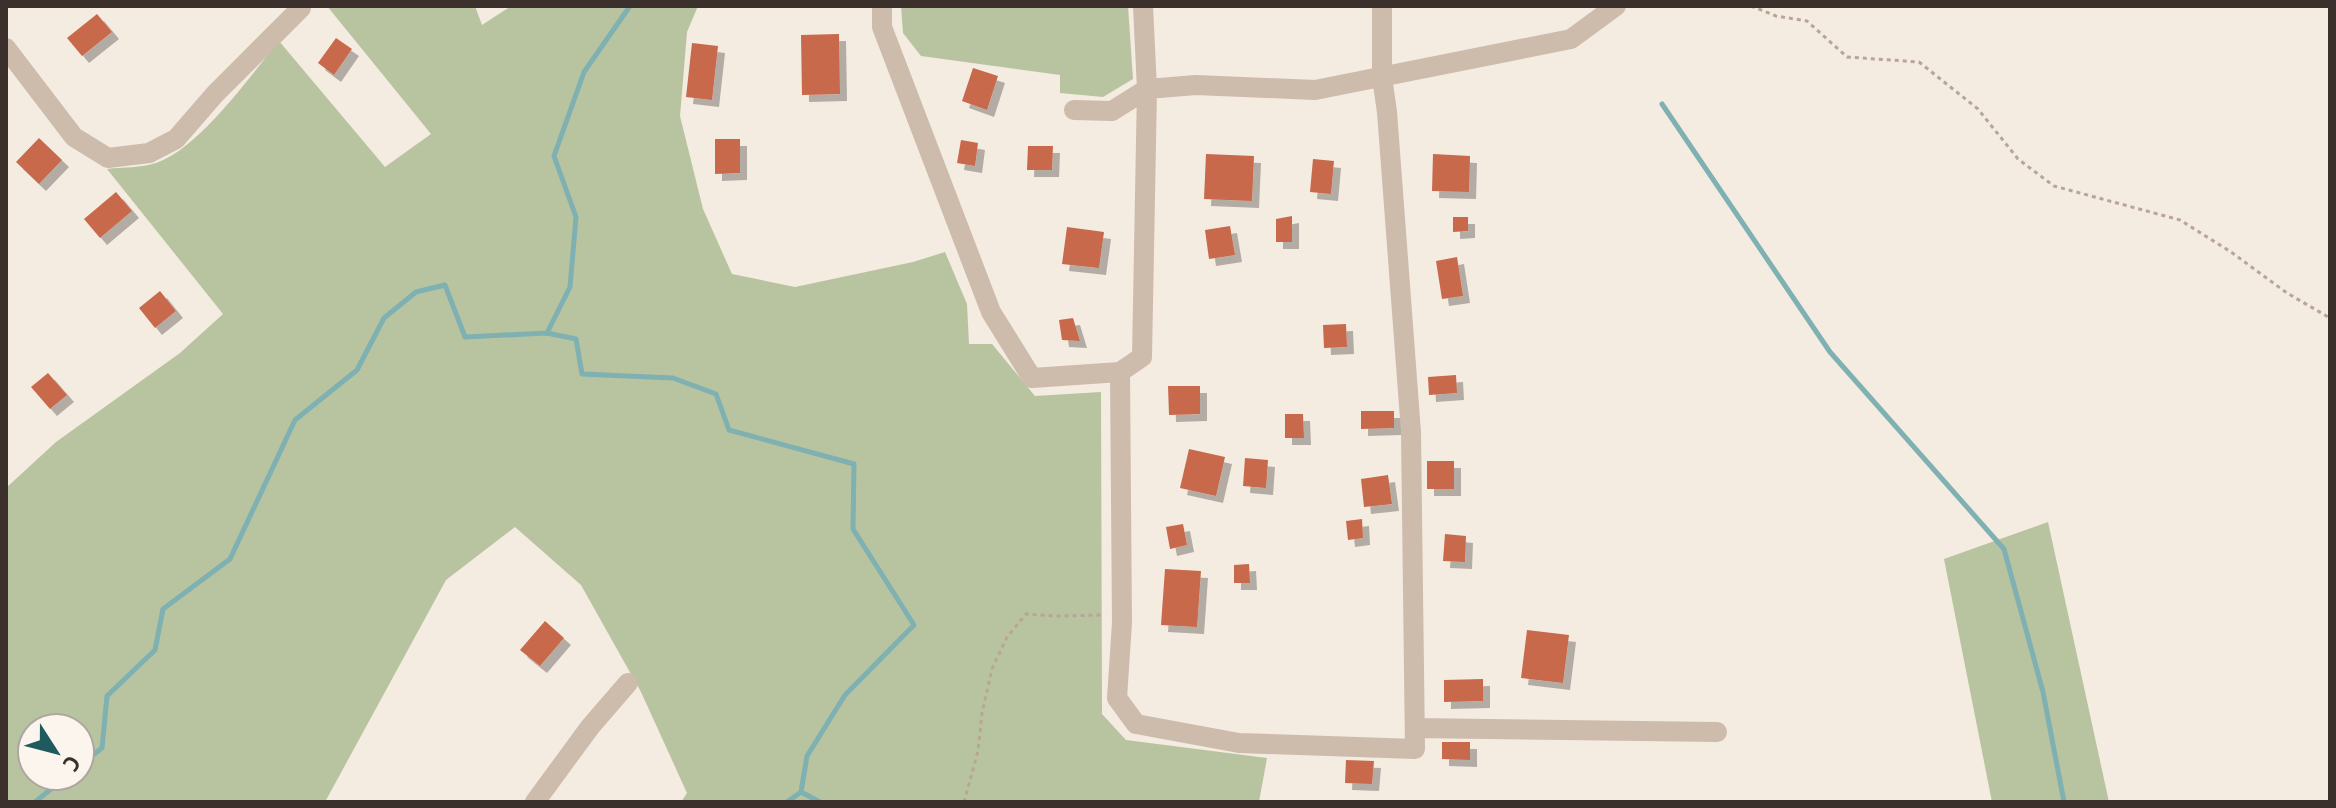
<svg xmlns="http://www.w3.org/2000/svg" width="2336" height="808" font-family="'PT Sans',sans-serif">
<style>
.green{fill:#b8c4a0;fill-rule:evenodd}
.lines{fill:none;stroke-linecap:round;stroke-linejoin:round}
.stream{stroke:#7fb0b2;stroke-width:5}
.building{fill:#c8694b;filter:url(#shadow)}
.path{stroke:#b9a596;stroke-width:3;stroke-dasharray:4 4;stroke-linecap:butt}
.minor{stroke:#cdbbac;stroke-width:20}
</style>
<defs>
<filter id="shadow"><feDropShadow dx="7" dy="7" stdDeviation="0" flood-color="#0004"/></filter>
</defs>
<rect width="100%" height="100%" fill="#f4ebe1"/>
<path class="green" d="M327 6H475L482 25 511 6H698L687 32 680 116 703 209 732 274 795 287 913 262 945 252 967 304 969 344H992L1035 396 1101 392 1102 714 1126 740 1267 758 1259 802H681L687 793 641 692 581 585 515 527 446 580 325 802H6V488L56 442 180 353 223 314 107 169C122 167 142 168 156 163 199 149 250 76 279 41L385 167 431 134ZM32 728H80V776H32Z
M901 6H1128L1133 79 1103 97 1060 93V75L921 56 903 33Z
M2048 522 2109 802H1992L1944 559Z"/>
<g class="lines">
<path class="stream" d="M1662 104 1830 352 2004 549 2043 692 2064 802
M547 333 570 287 576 217 554 156 584 72 630 6
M80 765 102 748 107 696 155 650 163 609 230 559 295 420 357 370 384 318 416 292 445 285 465 337 547 333 576 339 582 374 673 378 716 394 729 430 854 464 853 529 914 625 845 695 807 756 801 792 820 802
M35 802 67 776
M787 802 801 792"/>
</g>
<path class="building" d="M97 14 112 32 82 56 67 38Z
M839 34 840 94 802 95 801 35Z
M336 38 352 49 334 75 318 63Z
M692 43 718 46 712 100 686 97Z
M973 68 998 76 987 110 962 101Z
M39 138 62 160 39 184 16 162Z
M715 139H740V173L715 174Z
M961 140 978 143 975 166 957 163Z
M1028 146H1053L1052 170H1027Z
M1206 154 1254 156 1252 201 1204 199Z
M1433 154 1470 156 1469 192 1432 191Z
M1313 159 1334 161 1331 194 1310 192Z
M116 192 132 211 100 238 84 219Z
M1292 216V242H1276V219Z
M1453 217H1468V231L1453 232Z
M1230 226 1235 255 1209 259 1205 230Z
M1067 227 1104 232 1099 268 1062 264Z
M1457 257 1463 296 1442 299 1436 261Z
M160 291 176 311 155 328 139 308Z
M1073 318 1080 341 1062 340 1059 320Z
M1346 324 1347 347 1324 348 1323 325Z
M48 373 67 395 50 409 31 387Z
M1456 375 1457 393 1429 395 1428 377Z
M1168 386H1200V414L1169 415Z
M1361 411H1394V428L1361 429Z
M1285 414H1303L1304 438H1285Z
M1189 449 1225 457 1216 496 1180 488Z
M1245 458 1268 460 1266 488 1243 486Z
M1427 461H1454V489H1427Z
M1388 475 1392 504 1364 507 1361 479Z
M1362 519 1363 538 1348 540 1346 521Z
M1183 524 1187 545 1170 549 1166 527Z
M1445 534 1466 536 1465 562 1443 561Z
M1249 564 1250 583H1234V565Z
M1165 569 1201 571 1197 627 1161 625Z
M545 621 564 638 540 666 520 650Z
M1527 630 1569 635 1563 683 1521 678Z
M1483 679V701L1444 702V680Z
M1442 742H1470V760L1442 759Z
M1346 760 1374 761 1372 784 1345 783Z"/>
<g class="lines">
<path class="path" d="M1751 6 1776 16 1807 21 1847 57 1919 62 1978 109 2018 159 2054 186 2180 220 2231 252 2287 293 2330 318
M964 802 978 751 982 713 992 669 1007 637 1026 614 1057 616 1104 615"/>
<path class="minor" d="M882 6V27L991 312 1032 378 1120 372
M1143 6 1147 89 1142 357 1120 372 1122 623 1117 698 1136 724 1239 743 1415 749 1411 432 1387 112 1382 77V6
M6 48 74 137 108 158 149 153 176 139 215 94 301 8
M1074 110 1112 111 1147 89 1196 85 1315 90 1571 39 1616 6
M1415 728 1717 732
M535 802 590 727 628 683"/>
</g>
<rect width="2336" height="808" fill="none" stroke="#3b302b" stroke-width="16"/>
<g transform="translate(56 752) rotate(126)"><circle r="38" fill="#fbf5ee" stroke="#aea6a0" stroke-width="2"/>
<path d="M0-6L14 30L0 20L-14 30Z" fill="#1f5a5e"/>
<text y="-12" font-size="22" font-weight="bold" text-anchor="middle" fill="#3b302b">С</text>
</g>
</svg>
